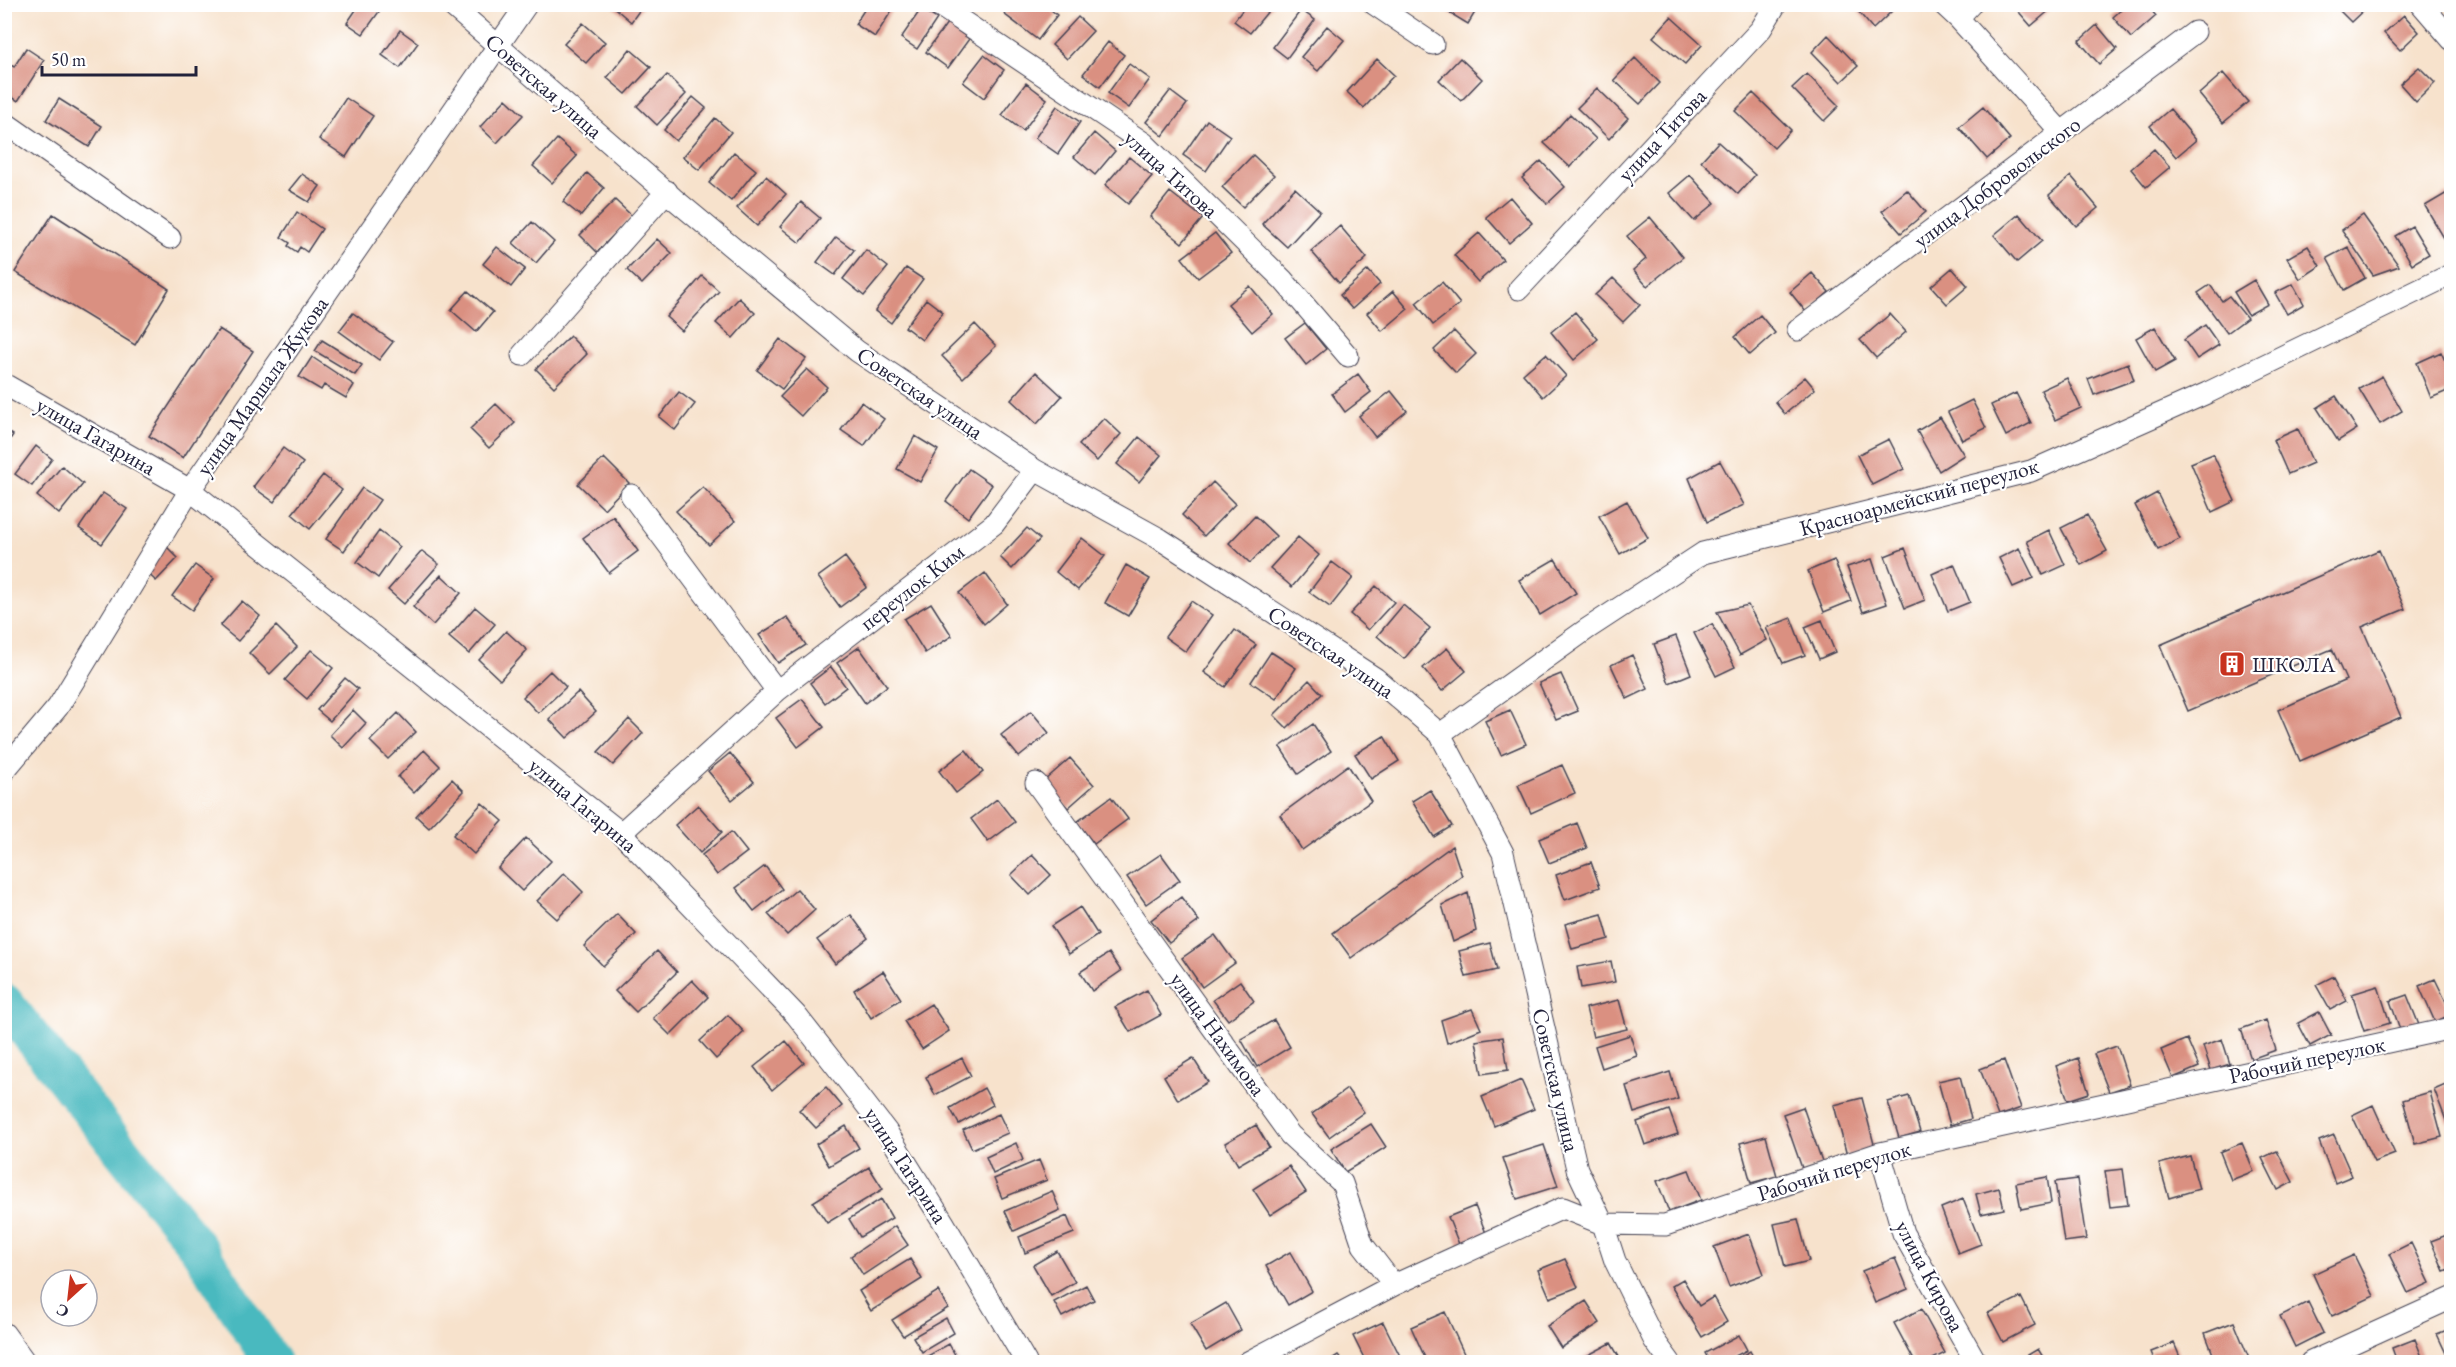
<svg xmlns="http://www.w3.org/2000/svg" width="2456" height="1367" font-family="'EB Garamond',serif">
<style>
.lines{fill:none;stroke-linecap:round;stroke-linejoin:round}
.river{stroke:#4ab9bf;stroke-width:38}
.building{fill:#da9081}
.minor-casing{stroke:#423f51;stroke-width:23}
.minor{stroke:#fff;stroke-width:21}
.labels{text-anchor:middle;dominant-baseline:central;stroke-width:4.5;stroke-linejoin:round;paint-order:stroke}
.street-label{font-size:22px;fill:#22223b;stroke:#fff}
.poi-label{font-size:22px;fill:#22223b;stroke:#fff;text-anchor:start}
</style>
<rect width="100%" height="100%" fill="#fff"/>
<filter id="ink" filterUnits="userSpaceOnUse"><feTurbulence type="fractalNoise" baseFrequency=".0167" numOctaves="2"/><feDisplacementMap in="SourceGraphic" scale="12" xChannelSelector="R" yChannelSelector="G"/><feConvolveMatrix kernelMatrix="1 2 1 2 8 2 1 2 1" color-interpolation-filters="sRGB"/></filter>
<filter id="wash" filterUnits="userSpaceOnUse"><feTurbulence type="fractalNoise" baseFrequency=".008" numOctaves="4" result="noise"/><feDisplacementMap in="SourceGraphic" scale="24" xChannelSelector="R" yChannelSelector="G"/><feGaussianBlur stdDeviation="1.35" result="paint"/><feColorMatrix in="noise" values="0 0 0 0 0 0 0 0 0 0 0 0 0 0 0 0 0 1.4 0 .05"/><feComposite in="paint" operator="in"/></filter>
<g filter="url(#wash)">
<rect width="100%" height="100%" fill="#f7e2cc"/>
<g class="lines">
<path class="river" d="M4 1002 198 1248 272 1362"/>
</g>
<g id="blocks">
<path class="building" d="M360 4H375L381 9 363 34 347 23Z
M610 4H644L631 22Z
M868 4H896L875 37 855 24Z
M1011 4H1044L1057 15 1038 40 1004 14Z
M1247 4H1274L1250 33 1234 21Z
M1442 4H1480L1468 24 1440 7Z
M1852 4H1886L1892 11 1873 29Z
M2012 4H2047L2051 9 2031 26Z
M2128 4H2146L2156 16 2131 38 2113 17Z
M2337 4H2370L2351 22 2335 6Z
M921 9 937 19 917 49 901 38Z
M1301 10 1315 20 1287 58 1273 47Z
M2404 15 2419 32 2400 50 2384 33Z
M1078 17 1093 31 1067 59 1052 45Z
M1671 17 1702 45 1685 64 1653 37Z
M583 23 605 42 586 63 564 44Z
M947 23 969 39 948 68 926 52Z
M2097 25 2117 49 2099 64 2079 41Z
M1327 26 1344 40 1318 71 1301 57Z
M400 30 418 43 400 68 382 55Z
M1828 35 1858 66 1841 82 1812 52Z
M1108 42 1124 55 1100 87 1083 74Z
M26 48 44 60 18 101 4 92V61L14 67Z
M630 49 651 67 626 94 607 78Z
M984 55 1004 70 984 98 963 82Z
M1460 58 1482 79 1461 101 1439 80Z
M1635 58 1660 83 1640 104 1614 80Z
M1377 59 1394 75 1364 108 1347 92Z
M1129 64 1150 79 1129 108 1108 93Z
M2419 67 2435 83 2416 102 2400 84Z
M2223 73 2248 102 2223 123 2199 94Z
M1807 74 1839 106 1824 121 1792 88Z
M667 75 686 94 657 125 637 106Z
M1026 83 1047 99 1023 131 1002 115Z
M1597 88 1628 118 1609 139 1577 108Z
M1170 91 1187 104 1163 136 1146 122Z
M1753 93 1791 130 1774 148 1735 111Z
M693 97 706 108 676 141 664 130Z
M346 98 373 116 346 157 319 139Z
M59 99 102 126 89 147 46 120Z
M506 99 523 115 497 143 480 127Z
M1057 106 1080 122 1058 154 1035 138Z
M1983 107 2010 139 1987 159 1959 127Z
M2170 109 2196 140 2176 157 2150 126Z
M1570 114 1596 139 1570 167 1544 143Z
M715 118 731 132 699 170 683 157Z
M1207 120 1230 136 1206 171 1183 155Z
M1094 133 1115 151 1095 175 1074 157Z
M557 139 577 156 552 183 533 166Z
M1718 142 1755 175 1738 194 1701 161Z
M2154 149 2170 167 2146 187 2131 169Z
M734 152 756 170 731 201 709 183Z
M1253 155 1274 175 1243 207 1222 187Z
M1129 157 1152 176 1128 204 1105 185Z
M1541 161 1565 187 1547 204 1522 178Z
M587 173 604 188 581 216 563 202Z
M302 174 320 186 309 202 289 190Z
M1690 175 1715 203 1694 221 1669 193Z
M766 176 786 194 757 226 737 208Z
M2071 176 2098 208 2076 226 2049 195Z
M1295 188 1320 211 1287 247 1262 224Z
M1907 190 1926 212 1901 233 1882 211Z
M1170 192 1203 218 1182 243 1150 217Z
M2447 193 2452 200V233L2444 238 2425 206Z
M1510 197 1532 223 1509 243 1486 217Z
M615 200 632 216 597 252 580 235Z
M801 202 820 218 800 243 780 227Z
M297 212 322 229 307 252 300 247 297 252 288 246 290 243 281 237Z
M53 214 169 289 135 345 15 272Z
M2019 214 2042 241 2017 262 1994 235Z
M2363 215 2399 266 2373 275 2342 230Z
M1650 217 1683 257 1647 286 1633 270 1646 259 1627 236Z
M532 222 554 242 536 263 513 243Z
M1340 226 1367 258 1339 283 1311 251Z
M2412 226 2429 254 2412 264 2395 236Z
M1215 233 1231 253 1198 278 1182 258Z
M1479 233 1503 260 1478 282 1454 255Z
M836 237 854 250 835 275 817 262Z
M657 239 672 253 642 284 627 270Z
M2308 246 2320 266 2300 279 2287 258Z
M497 247 525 269 511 287 483 264Z
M2348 247 2365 278 2344 290 2327 258Z
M866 250 888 267 864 296 843 279Z
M906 268 923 279 891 323 875 311Z
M1952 268 1968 286 1947 304 1931 286Z
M1368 270 1380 284 1352 309 1340 295Z
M1812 273 1829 292 1806 312 1790 292Z
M702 276 719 291 682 331 666 317Z
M1613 278 1640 305 1623 322 1595 295Z
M2254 280 2268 304 2248 315 2234 292Z
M1442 282 1460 304 1433 325 1416 303Z
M2293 284 2304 304 2287 314 2275 293Z
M2210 285 2222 301 2229 296 2247 318 2227 333 2198 293Z
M1250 286 1273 314 1252 332 1228 304Z
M468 291 493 312 476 332 451 310Z
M1393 291 1408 309 1382 331 1367 313Z
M739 298 755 313 733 338 716 323Z
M926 299 943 312 922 340 905 327Z
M1575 312 1598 339 1574 360 1551 332Z
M353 313 393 342 379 360 339 331Z
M1890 314 1906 332 1876 358 1860 340Z
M1760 315 1775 333 1750 355 1735 337Z
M1305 323 1326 349 1306 365 1285 338Z
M975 324 996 346 963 378 942 356Z
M2205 325 2219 345 2197 359 2184 340Z
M2155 327 2175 361 2155 372 2136 338Z
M219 329 253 351 183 458 149 436Z
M1454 331 1476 354 1456 373 1434 350Z
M570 336 587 354 554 387 536 369Z
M780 339 806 359 782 389 757 370Z
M322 340 362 365 355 375 315 351Z
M2441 352 2452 376V389L2431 398 2417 363Z
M1546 354 1566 376 1543 397 1523 374Z
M312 357 354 385 346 398 324 385 321 390 299 377Z
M2128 363 2134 380 2094 395 2088 379Z
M807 369 827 387 801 416 780 397Z
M1036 372 1062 396 1037 424 1011 400Z
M1358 374 1371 392 1345 412 1332 394Z
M2382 376 2402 411 2380 424 2359 389Z
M1805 377 1815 389 1785 414 1775 402Z
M2067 378 2081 408 2055 420 2041 390Z
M1391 391 1407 411 1375 437 1359 416Z
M679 392 695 404 675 430 659 417Z
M2016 393 2031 423 2006 436 1991 405Z
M2336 396 2357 429 2338 441 2317 408Z
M1972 400 1986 428 1962 440 1948 412Z
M861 402 884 419 864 446 841 430Z
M496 404 515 423 489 448 470 429Z
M1940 417 1964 455 1939 471 1917 431Z
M1104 418 1121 434 1097 461 1079 445Z
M4 429 13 435 4 448Z
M2298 429 2313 463 2288 474 2273 440Z
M915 436 938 450 920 482 897 469Z
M1139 437 1161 455 1139 482 1117 464Z
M1889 439 1904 469 1872 485 1857 455Z
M36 446 52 459 32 486 15 474Z
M283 448 303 463 274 502 253 487Z
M2213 454 2235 501 2212 512 2191 463Z
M604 458 629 483 604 509 578 484Z
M1720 461 1744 505 1707 522 1689 478Z
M62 466 83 484 59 514 37 496Z
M969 469 992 485 968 518 946 501Z
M323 475 342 490 310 529 292 514Z
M1213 482 1235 504 1204 536 1182 515Z
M703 487 735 521 709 545 676 511Z
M362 488 380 500 344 551 326 539Z
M103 493 127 509 102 544 79 528Z
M2157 493 2180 539 2158 550 2135 505Z
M1627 501 1648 538 1620 554 1599 516Z
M2087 515 2107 551 2081 565 2061 528Z
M613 516 638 551 609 573 583 538Z
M1255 516 1276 536 1250 563 1229 543Z
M1027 528 1040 539 1012 569 1000 557Z
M2049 530 2065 565 2043 575 2027 541Z
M379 531 400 547 378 578 357 562Z
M1298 537 1319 555 1292 587 1270 568Z
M1082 538 1105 556 1078 590 1056 572Z
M166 546 178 558 156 581 143 569Z
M1905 548 1925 600 1905 608 1885 556Z
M2019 548 2034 578 2013 587 1999 558Z
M2379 550 2405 609 2362 627 2401 717 2300 761 2278 710 2346 680 2332 649 2188 711 2160 645Z
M422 551 439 564 404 604 388 590Z
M845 557 867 587 840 607 818 577Z
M1555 559 1576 593 1540 615 1519 580Z
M1872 559 1887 604 1863 612 1847 567Z
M1834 560 1851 601 1824 612 1808 571Z
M1332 562 1353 578 1330 607 1309 592Z
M1954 564 1970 602 1948 611 1932 574Z
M195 565 214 579 192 610 172 596Z
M1126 565 1150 579 1128 616 1105 603Z
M985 573 1007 604 984 624 959 593Z
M441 575 461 593 433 625 413 607Z
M1376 586 1394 602 1368 630 1350 614Z
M242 601 260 616 238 641 220 626Z
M1191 601 1212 615 1186 652 1165 637Z
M931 603 952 636 925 653 904 619Z
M1403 605 1430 628 1404 659 1377 636Z
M1748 605 1767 640 1740 655 1717 612Z
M475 607 495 624 469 654 449 637Z
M787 617 806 645 778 663 759 635Z
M1791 618 1805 655 1783 663 1766 628Z
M1822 620 1835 652 1819 659 1805 627Z
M1712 624 1735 667 1716 676 1694 633Z
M276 626 297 647 270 674 249 653Z
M1235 630 1256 645 1225 687 1204 672Z
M506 631 527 650 500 680 479 660Z
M1676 636 1691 674 1669 683 1654 644Z
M859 647 887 686 865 703 837 663Z
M1447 648 1466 671 1442 691 1423 668Z
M311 650 333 668 307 699 285 680Z
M1271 652 1296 668 1276 699 1251 682Z
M1632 655 1648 689 1627 699 1611 665Z
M831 667 846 687 825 703 810 683Z
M550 671 566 687 538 713 523 697Z
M1561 674 1578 711 1556 720 1539 683Z
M345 678 358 689 330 721 317 710Z
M1309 680 1322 694 1287 728 1274 715Z
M578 692 596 712 567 738 549 719Z
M802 699 824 727 798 747 776 718Z
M353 710 366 723 343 748 330 735Z
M1510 710 1526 744 1501 755 1485 721Z
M1031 711 1049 733 1019 757 1001 735Z
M398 713 416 732 388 759 370 741Z
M629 719 643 733 613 765 598 752Z
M1313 724 1331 751 1298 774 1280 747Z
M1384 736 1399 761 1371 779 1355 754Z
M424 750 440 766 414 793 398 777Z
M966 750 983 772 956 793 939 771Z
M730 753 754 782 732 800 708 771Z
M1070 758 1094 785 1068 808 1044 781Z
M1348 765 1371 801 1302 850 1280 815Z
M1562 765 1575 793 1531 813 1518 785Z
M452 779 464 791 429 828 416 816Z
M1430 790 1452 826 1434 837 1412 801Z
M1111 797 1128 819 1094 844 1077 822Z
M997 799 1015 822 988 842 971 819Z
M482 803 503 821 474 854 453 835Z
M698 805 722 832 700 853 675 825Z
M1577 823 1587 848 1549 863 1539 839Z
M731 832 747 852 717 875 702 855Z
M526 838 551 861 522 891 498 868Z
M1452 846 1462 876 1351 958 1333 933Z
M1161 854 1180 880 1146 904 1127 877Z
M1032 855 1051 875 1030 895 1011 875Z
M1591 862 1600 887 1565 900 1556 875Z
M765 866 782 889 754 911 736 888Z
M564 873 583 892 557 919 537 901Z
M797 889 815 910 787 935 768 914Z
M1468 893 1476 931 1453 942 1442 905Z
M1181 897 1199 921 1169 943 1151 920Z
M1080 907 1098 935 1069 954 1051 926Z
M617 914 636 934 603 966 584 946Z
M1602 914 1609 939 1572 949 1565 924Z
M851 915 868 938 835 964 817 940Z
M1215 935 1235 963 1202 987 1182 958Z
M1490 943 1497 970 1466 977 1459 951Z
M657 951 677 972 636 1012 615 991Z
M1109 953 1121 971 1092 991 1080 972Z
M1611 961 1615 982 1581 988 1577 967Z
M883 971 901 999 871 1018 854 990Z
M2334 976 2347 1001 2330 1010 2316 985Z
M2435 979 2452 1014 2435 1022 2419 986Z
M692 980 708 997 670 1035 653 1018Z
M1240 981 1254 1001 1228 1020 1213 1000Z
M2378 986 2390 1023 2364 1031 2352 994Z
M1147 990 1161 1015 1130 1032 1115 1007Z
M2407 995 2419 1025 2401 1032 2390 1001Z
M1619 1000 1627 1029 1593 1037 1586 1008Z
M931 1004 949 1031 922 1049 904 1021Z
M1472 1009 1481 1029 1447 1043 1441 1020Z
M2319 1012 2331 1035 2310 1046 2298 1023Z
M728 1015 744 1032 716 1059 700 1041Z
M1274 1020 1290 1047 1257 1067 1241 1039Z
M2266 1020 2276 1050 2251 1059 2241 1029Z
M1630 1035 1637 1056 1602 1068 1595 1046Z
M1503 1037 1508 1070 1482 1074 1476 1041Z
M2187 1039 2199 1067 2173 1078 2161 1050Z
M2222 1039 2230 1064 2211 1070 2203 1046Z
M786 1041 804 1063 772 1090 754 1067Z
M2117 1046 2130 1085 2109 1092 2094 1054Z
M962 1058 971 1076 935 1095 926 1077Z
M1193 1058 1208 1082 1178 1100 1164 1076Z
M2078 1058 2089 1093 2068 1100 2056 1066Z
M2004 1060 2021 1108 1998 1116 1980 1069Z
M1670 1072 1678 1099 1634 1113 1626 1086Z
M1960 1076 1971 1119 1950 1125 1938 1081Z
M1521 1080 1534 1109 1494 1126 1482 1097Z
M2450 1082 2452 1121 2447 1123 2434 1089Z
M826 1087 842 1106 816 1128 799 1110Z
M984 1088 993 1105 959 1124 950 1108Z
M1347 1089 1364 1112 1329 1137 1312 1114Z
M2430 1092 2442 1137 2415 1144 2403 1100Z
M1909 1096 1920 1132 1899 1138 1888 1102Z
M1862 1098 1875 1148 1847 1156 1834 1105Z
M2373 1105 2395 1154 2374 1162 2352 1115Z
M1803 1107 1823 1164 1803 1171 1783 1114Z
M1669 1110 1678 1134 1645 1145 1637 1122Z
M999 1114 1008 1133 972 1149 963 1130Z
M1371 1124 1386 1147 1345 1172 1331 1149Z
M1256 1125 1269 1147 1238 1165 1225 1143Z
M846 1126 859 1148 829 1166 816 1144Z
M2334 1135 2352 1176 2335 1183 2319 1141Z
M1766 1136 1777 1176 1751 1183 1740 1143Z
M1016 1143 1023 1160 993 1174 986 1157Z
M2242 1143 2254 1171 2231 1180 2220 1152Z
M1544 1145 1558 1186 1517 1199 1503 1158Z
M2277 1151 2293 1182 2278 1190 2262 1158Z
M2190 1156 2199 1189 2169 1198 2159 1164Z
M1039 1160 1047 1180 1002 1198 994 1179Z
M1289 1166 1306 1192 1270 1215 1253 1189Z
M869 1167 883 1189 827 1223 813 1202Z
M2123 1169 2128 1205 2110 1207 2105 1171Z
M1689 1170 1701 1200 1669 1212 1657 1181Z
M2047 1177 2051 1203 2021 1209 2016 1183Z
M2077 1179 2086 1239 2064 1242 2055 1182Z
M1999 1188 2004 1209 1981 1214 1976 1194Z
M1052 1191 1060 1210 1014 1231 1005 1211Z
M881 1199 892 1218 860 1237 849 1219Z
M1963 1199 1981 1244 1958 1253 1941 1208Z
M1475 1206 1490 1243 1463 1254 1448 1217Z
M1067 1216 1074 1233 1025 1253 1019 1237Z
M1798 1219 1809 1261 1785 1267 1774 1224Z
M895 1226 908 1245 863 1275 851 1256Z
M2452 1233V1268L2444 1271 2431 1241Z
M1749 1234 1764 1274 1729 1287 1714 1247Z
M2411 1243 2430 1283 2408 1293 2389 1254Z
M1057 1251 1075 1282 1051 1296 1033 1265Z
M1290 1252 1312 1291 1288 1305 1266 1266Z
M2354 1255 2374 1296 2332 1316 2313 1274Z
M1895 1258 1908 1289 1875 1303 1862 1271Z
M910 1259 922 1279 871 1311 859 1291Z
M1565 1259 1578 1287 1550 1298 1538 1270Z
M1683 1279 1699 1306 1713 1297 1727 1322 1702 1337 1671 1286Z
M1086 1285 1094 1300 1062 1317 1054 1302Z
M938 1291 948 1308 903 1336 892 1320Z
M2021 1297 2035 1325 2003 1342 1988 1313Z
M1586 1301 1600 1323 1561 1348 1547 1326Z
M2308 1302 2323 1333 2295 1347 2280 1316Z
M1226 1303 1241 1330 1206 1351 1190 1324Z
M1921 1309 1945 1353 1927 1362H1915L1894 1323Z
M1445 1312 1465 1356 1449 1362H1427L1411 1327Z
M946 1318 954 1333 922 1352 913 1337Z
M1383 1322 1403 1362H1366L1353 1336Z
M2234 1322 2250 1361 2216 1362 2205 1333Z
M2452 1328V1362H2450L2437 1334Z
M1739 1335 1747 1350 1724 1362H1710L1705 1353Z
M2415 1339 2424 1362H2397L2392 1348Z
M1611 1343 1622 1362H1575Z
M2174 1343 2182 1362H2155L2151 1352Z
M949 1344 959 1362H917Z
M2038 1349 2046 1362H2016Z
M1750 1351 1756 1362H1731Z
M1338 1355 1344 1362H1327Z"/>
</g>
</g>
<g filter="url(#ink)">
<use href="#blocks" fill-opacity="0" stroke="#423f51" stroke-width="1.5"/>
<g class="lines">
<defs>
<path id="minor" d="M450 4 673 198 857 351 1035 470 1160 539 1375 678 1440 734 1503 853 1577 1169 1603 1224 1615 1261 1654 1340 1670 1362
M937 4 1144 143 1283 280 1348 356
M1374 4 1433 44
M1943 4 1958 18 2062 133
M2421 4 2452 40
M1958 18 1971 4
M4 122 170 238
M1519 289 1761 29 1776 4
M1798 330 2195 32
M522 355 667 191
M4 384 190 490 621 833 796 1015 847 1080 887 1132 944 1223 1026 1362
M631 495 777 691
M1440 734 1587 629 1703 553 2031 471 2207 393 2452 274
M4 771 58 707 190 490 527 4
M1036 783 1290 1135 1342 1183 1363 1245 1394 1285
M621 833 777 691 994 524 1035 470
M1880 1153 1903 1233 1976 1362
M4 1333 25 1362
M1248 1362 1394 1285 1563 1208 1603 1224 1665 1225 1880 1153 2452 1028
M2311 1362 2452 1298"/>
</defs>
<use href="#minor" class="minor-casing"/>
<use href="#minor" class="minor"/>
</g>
</g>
<defs>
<symbol id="building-square" viewBox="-11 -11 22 22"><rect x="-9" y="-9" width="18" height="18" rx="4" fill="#c8321e" stroke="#fff"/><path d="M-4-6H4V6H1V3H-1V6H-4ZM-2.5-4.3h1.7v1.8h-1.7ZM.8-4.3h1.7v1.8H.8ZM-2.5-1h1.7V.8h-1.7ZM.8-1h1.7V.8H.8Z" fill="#fff"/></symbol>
</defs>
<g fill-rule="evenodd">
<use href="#building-square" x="2217" y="649" width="30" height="30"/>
</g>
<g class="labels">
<g class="street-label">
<text transform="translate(544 86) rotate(41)">Советская улица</text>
<text transform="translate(1662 135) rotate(-47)">улица Титова</text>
<text transform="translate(1171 174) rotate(42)">улица Титова</text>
<text transform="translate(1997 182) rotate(-37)">улица Добровольского</text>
<text transform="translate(262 386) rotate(-55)">улица Маршала Жукова</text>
<text transform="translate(920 393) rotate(34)">Советская улица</text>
<text transform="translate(96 436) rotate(30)">улица Гагарина</text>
<text transform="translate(1919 497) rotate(-15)">Красноармейский переулок</text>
<text transform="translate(912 587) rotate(-38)">переулок Ким</text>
<text transform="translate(1331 652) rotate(34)">Советская улица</text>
<text transform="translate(583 805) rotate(40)">улица Гагарина</text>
<text transform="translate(1218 1034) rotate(54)">улица Нахимова</text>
<text transform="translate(2307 1060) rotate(-12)">Рабочий переулок</text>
<text transform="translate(1556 1080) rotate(77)">Советская улица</text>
<text transform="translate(906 1165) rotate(57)">улица Гагарина</text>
<text transform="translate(1834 1171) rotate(-17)">Рабочий переулок</text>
<text transform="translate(1930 1276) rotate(62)">улица Кирова</text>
</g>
<g class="poi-label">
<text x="2252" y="664">ШКОЛА</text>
</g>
</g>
<rect width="2456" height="1367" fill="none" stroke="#fff" stroke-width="24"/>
<g transform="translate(69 1298) rotate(207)"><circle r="28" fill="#ffffff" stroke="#a7a7b1" stroke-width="1.5"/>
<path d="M0-4.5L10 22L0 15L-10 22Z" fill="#c8321e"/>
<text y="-9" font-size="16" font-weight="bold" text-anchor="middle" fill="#22223b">С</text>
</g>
<path d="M42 66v9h154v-9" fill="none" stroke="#22223b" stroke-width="3"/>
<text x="51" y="66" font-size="18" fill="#22223b" stroke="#ffffff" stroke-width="4.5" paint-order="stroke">50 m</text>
</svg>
